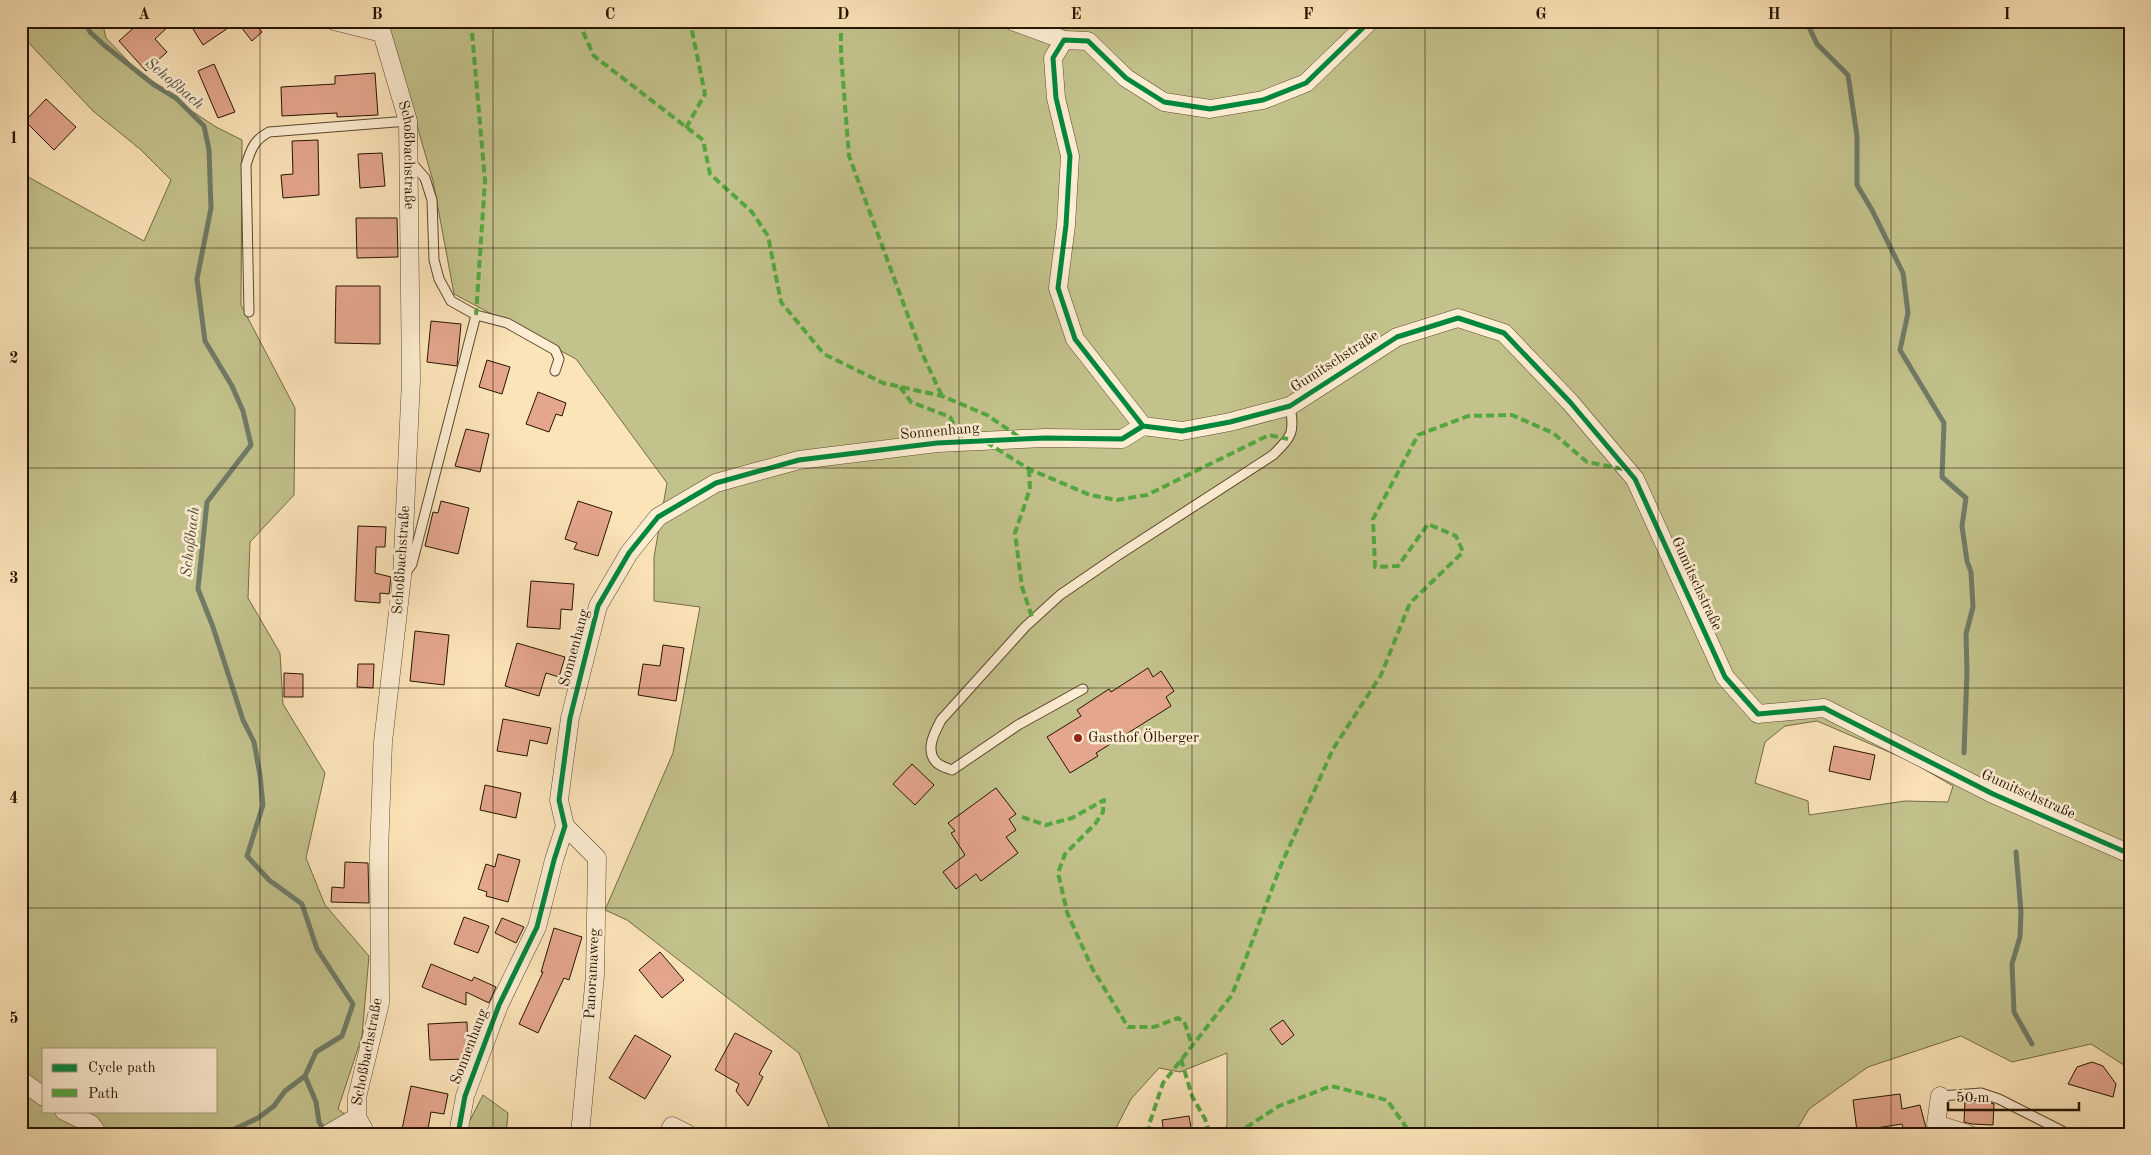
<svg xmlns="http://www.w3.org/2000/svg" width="2151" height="1155" font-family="'Old Standard TT',serif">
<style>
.green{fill:#c3c28c;stroke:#746b46;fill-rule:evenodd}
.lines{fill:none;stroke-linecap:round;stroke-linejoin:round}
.stream{stroke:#6f7b67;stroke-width:5}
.building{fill:#e4a68d;stroke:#261400}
.service-casing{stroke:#5c482e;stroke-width:11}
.minor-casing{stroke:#5c482e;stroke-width:19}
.service{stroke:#fdedd2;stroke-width:9}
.minor{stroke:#fdedd2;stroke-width:18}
.quiet{stroke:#53a840;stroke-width:4;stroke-dasharray:8 4;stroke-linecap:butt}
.cycleway-casing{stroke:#fdedd2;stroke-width:8}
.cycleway{stroke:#00873e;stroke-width:5}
.grid{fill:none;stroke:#261400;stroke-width:1;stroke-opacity:0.55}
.poi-dot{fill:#8f2418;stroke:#fdedd2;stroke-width:2}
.labels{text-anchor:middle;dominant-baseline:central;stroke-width:5;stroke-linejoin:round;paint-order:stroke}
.street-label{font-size:15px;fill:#261400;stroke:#fdedd2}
.poi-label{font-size:15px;fill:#261400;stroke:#fdedd2;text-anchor:start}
.water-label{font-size:16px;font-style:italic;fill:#51503c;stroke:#fdedd2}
.neatline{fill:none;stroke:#261400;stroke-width:2}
.grid-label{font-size:16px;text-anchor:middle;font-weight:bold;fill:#261400}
</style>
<rect width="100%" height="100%" fill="#fce4b9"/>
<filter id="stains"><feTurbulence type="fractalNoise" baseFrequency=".004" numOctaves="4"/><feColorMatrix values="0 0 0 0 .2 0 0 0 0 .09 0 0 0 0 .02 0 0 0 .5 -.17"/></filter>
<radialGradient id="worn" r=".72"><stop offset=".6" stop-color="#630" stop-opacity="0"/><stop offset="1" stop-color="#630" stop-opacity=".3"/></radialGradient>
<path class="green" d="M22 21H102L106 38 148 82 216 127 242 140 241 305 295 408 294 495 250 542 248 598 280 653 283 704 325 773 306 858 325 905 369 956 362 1036 338 1109 370 1134H21V173L144 241 171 180 140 149 93 111 26 40ZM44 1049H216V1111H44Z
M387 21H2130V1069L2091 1044 2012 1062 1961 1036 1868 1067 1809 1109 1794 1134H1222L1227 1125V1053L1180 1072 1159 1068 1131 1099 1113 1134H832L799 1053 627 920 605 910 673 753 700 607 654 601V557L667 483 576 359 454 294 433 181ZM1817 721 1910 761 1953 786 1948 802 1905 801 1809 815 1808 801 1755 783 1765 742 1785 726Z
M483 1095 508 1113 506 1134H463Z"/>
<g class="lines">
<path class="stream" d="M85 21 90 32 104 45 153 84 176 98 204 126 209 150 211 208 197 279 205 341 232 386 243 411 251 445 207 502 198 589 213 627 243 720 254 742 260 775 263 805 247 856 269 880 302 904 317 949 353 1004 342 1036 316 1052 305 1076 316 1102 319 1122 326 1133
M1806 21 1817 44 1848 75 1857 136V185L1872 210 1903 273 1908 313 1900 350 1944 423 1942 477 1966 498 1962 526 1967 561 1971 572 1973 607 1966 634 1967 672 1964 753
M2016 852 2021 912 2020 937 2012 964 2014 1012 2032 1044
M224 1134 258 1118 274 1106 285 1091 305 1076"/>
</g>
<path class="building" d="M141 21H174L155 39 167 52 146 71 119 41Z
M188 21H253L262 32 252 41 237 22 203 45Z
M214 64 235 112 218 118 198 71Z
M375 73 378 115 337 117V113L282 116 281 87 335 84V76Z
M46 99 76 127 54 150 25 121Z
M318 140 319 195 283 198 281 175 293 174 292 141Z
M382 153 385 186 360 188 358 154Z
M356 218H397L398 257 357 258Z
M336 286H380V344L335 343Z
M431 321 461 324 457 366 427 362Z
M487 360 510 367 502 394 479 387Z
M538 392 566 403 562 416 556 414 549 432 526 424Z
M466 429 489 434 480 472 455 466Z
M441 501 469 508 458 554 425 546 433 512 438 513Z
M578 501 612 512 598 556 574 549 577 543 565 539Z
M358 526 386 527 385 547H376L375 573 391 577 389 594 380 593V603L355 601Z
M531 581 574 584 572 610 561 609 560 629 527 627Z
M415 631 449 635 444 685 410 681Z
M517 643 565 657 559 677 546 673 539 696 505 686Z
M663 645 684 648 676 701 638 695 643 664 660 666Z
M358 664H374L373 688 357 687Z
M1148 668 1153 677 1161 671 1174 691 1166 697 1171 706 1096 753 1098 756 1070 773 1047 737 1081 716 1077 710 1109 689 1111 692Z
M284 673 303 674V697H284Z
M503 719 551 728 547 744 530 740 527 756 497 751Z
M1834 746 1875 755 1870 780 1829 771Z
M912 764 934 785 915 805 893 784Z
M485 785 521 793 516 818 480 810Z
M996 788 1016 814 1009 819 1016 830 1006 837 1018 853 981 881 976 874 956 889 943 872 965 855 951 833 955 831 948 823Z
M498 854 520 860 508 902 486 896 487 892 478 889 486 864 495 867Z
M345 862 368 863 369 903 331 902 332 887 344 888Z
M464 917 489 926 478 953 454 944Z
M502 918 524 927 516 943 495 933Z
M554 928 582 937 569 980 564 978 538 1033 519 1024 543 972H541Z
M660 952 684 980 662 998 639 970Z
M431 964 472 981 474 977 496 987 489 1003 466 992V1005L422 987Z
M1283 1020 1294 1035 1282 1045 1270 1029Z
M467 1022 468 1059 430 1060 428 1024Z
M735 1033 772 1051 759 1074 763 1077 748 1106 736 1091 739 1084 715 1070Z
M635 1035 671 1056 645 1099 609 1078Z
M2092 1062 2103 1066 2116 1084 2113 1097 2068 1084 2077 1067Z
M411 1086 448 1094 444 1114 431 1112 427 1134H401Z
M1900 1094 1902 1109 1920 1105 1926 1128 1905 1133 1902 1124 1857 1131 1853 1100Z
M1965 1100 1985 1101 1994 1104 1993 1125 1972 1124 1964 1122Z
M1189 1116 1192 1134H1164L1162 1120Z"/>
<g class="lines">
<defs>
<path id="service" d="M411 162 425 178 432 200 434 260 439 279 451 301 476 315 507 323 555 350 559 359 555 371
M249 312 246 165C251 149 254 140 269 132L408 121
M404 575 412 564 476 315
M1083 689 1018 725 952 770C947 768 940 766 937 763 924 750 935 732 941 720L1025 627 1060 595 1117 556 1273 455C1292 436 1295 433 1290 406
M1940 1096 1981 1093 1999 1099 2068 1134"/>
<g id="minor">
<path id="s1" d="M334 21 382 33 408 121 411 380 402 577 383 742 379 852 380 1003 357 1097V1117L366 1134"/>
<path d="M1012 21 1064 40"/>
<path d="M1370 21 1306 83 1263 100 1210 109 1164 102 1126 78 1088 41 1064 40 1053 58 1056 98 1070 156 1066 225 1058 288 1075 339 1143 426 1182 431 1230 422 1290 406 1397 337 1458 318 1504 333 1570 402 1635 479 1725 677 1758 714 1824 708 1993 794 2130 854"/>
<path d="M565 826 597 858 595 975 580 1134"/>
<path d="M21 1080 44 1097"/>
<path d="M1940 1096 1936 1124 1968 1134"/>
<path d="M64 1111 91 1124 98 1134"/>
<path d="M328 1134 357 1117"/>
<path d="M458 1134 465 1096 499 1005 537 927 554 860 565 826 559 800 570 718 598 606 629 553 658 517 716 483 799 460 937 443 1045 438 1122 439 1143 426"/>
<path d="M668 1134 672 1126 688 1134"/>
</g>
</defs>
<use href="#service" class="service-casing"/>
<use href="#minor" class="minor-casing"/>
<use href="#service" class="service"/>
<use href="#minor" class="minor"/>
<path class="quiet" d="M471 21 485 181 476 315
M578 21 594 56 703 140 710 174 752 212 768 236 781 302 824 354 883 383 942 396 987 415 1022 439
M841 21V54L849 156 921 351 942 396
M841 25 853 21
M686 128 705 94 690 21
M900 387 911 402 950 417 963 442
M986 442 1029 469 1090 495 1117 500 1147 495 1269 435 1288 439
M1029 469 1030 489 1015 533 1022 587 1033 620
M1022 817 1046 825 1072 818 1104 800 1103 812 1095 824 1065 854 1058 873 1067 912 1092 968 1128 1027H1154L1178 1018 1184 1021 1192 1045
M1181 1059 1192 1096 1205 1119 1210 1134
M1148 1134 1150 1122 1163 1083 1232 995 1281 865 1333 749 1381 675 1410 603 1463 552 1456 536 1428 524 1398 566 1375 567 1373 519 1418 435 1468 416 1512 415 1553 433 1587 462 1628 470
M1236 1134 1279 1106 1331 1086 1387 1100 1411 1134"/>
<defs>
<path id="cycleway" d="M1370 21 1306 83 1263 100 1210 109 1164 102 1126 78 1088 41 1064 40 1053 58 1056 98 1070 156 1066 225 1058 288 1075 339 1143 426 1182 431 1230 422 1290 406 1397 337 1458 318 1504 333 1570 402 1635 479 1725 677 1758 714 1824 708 1993 794 2130 854
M458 1134 465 1096 499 1005 537 927 554 860 565 826 559 800 570 718 598 606 629 553 658 517 716 483 799 460 937 443 1045 438 1122 439 1143 426"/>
</defs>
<use href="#cycleway" class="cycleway-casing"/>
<use href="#cycleway" class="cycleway"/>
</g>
<path class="grid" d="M260 21V1134M493 21V1134M726 21V1134M959 21V1134M1192 21V1134M1425 21V1134M1658 21V1134M1891 21V1134M21 248H2130M21 468H2130M21 688H2130M21 908H2130"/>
<circle class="poi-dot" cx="1078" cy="738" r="5"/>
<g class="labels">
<g class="street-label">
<text stroke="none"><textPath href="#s1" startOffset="175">Schoßbachstraße</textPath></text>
<text transform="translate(1335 362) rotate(-33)">Gumitschstraße</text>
<text transform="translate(940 432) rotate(-5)">Sonnenhang</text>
<text transform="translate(402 560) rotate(-86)">Schoßbachstraße</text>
<text transform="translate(1696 584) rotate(65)">Gumitschstraße</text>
<text transform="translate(575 648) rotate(-75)">Sonnenhang</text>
<text transform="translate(2028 795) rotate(24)">Gumitschstraße</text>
<text transform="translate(593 974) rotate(-87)">Panoramaweg</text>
<text transform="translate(470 1047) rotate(-69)">Sonnenhang</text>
<text transform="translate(368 1052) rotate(-79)">Schoßbachstraße</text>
</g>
<g class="poi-label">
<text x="1088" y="738">Gasthof Ölberger</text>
</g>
<g class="water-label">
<text transform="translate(174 84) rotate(40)">Schoßbach</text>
<text transform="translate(191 542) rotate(-83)">Schoßbach</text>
</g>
</g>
<rect width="2151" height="1155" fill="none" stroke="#fce4b9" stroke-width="55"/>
<rect x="42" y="1048" width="175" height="65" fill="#fdedd2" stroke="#a7967e"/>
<rect x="52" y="1064" width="25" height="8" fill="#00873e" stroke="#a7967e"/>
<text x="88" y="1072" font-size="15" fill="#261400">Cycle path</text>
<rect x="52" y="1089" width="25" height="8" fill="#53a840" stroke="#a7967e"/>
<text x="88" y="1098" font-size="15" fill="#261400">Path</text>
<path d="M1948 1102v8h131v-8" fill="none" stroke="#261400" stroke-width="2.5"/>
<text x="1956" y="1102" font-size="15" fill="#261400" stroke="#fdedd2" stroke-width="4" paint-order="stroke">50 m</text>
<rect x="28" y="28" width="2096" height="1100" class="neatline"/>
<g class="grid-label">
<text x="144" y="19">A</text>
<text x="377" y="19">B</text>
<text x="610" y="19">C</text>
<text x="843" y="19">D</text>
<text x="1076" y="19">E</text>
<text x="1308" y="19">F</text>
<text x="1541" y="19">G</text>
<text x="1774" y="19">H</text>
<text x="2007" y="19">I</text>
<text x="14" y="143">1</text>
<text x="14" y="363">2</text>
<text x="14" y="583">3</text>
<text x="14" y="803">4</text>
<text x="14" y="1023">5</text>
</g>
<rect width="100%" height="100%" filter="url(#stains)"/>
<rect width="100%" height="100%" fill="url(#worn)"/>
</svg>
